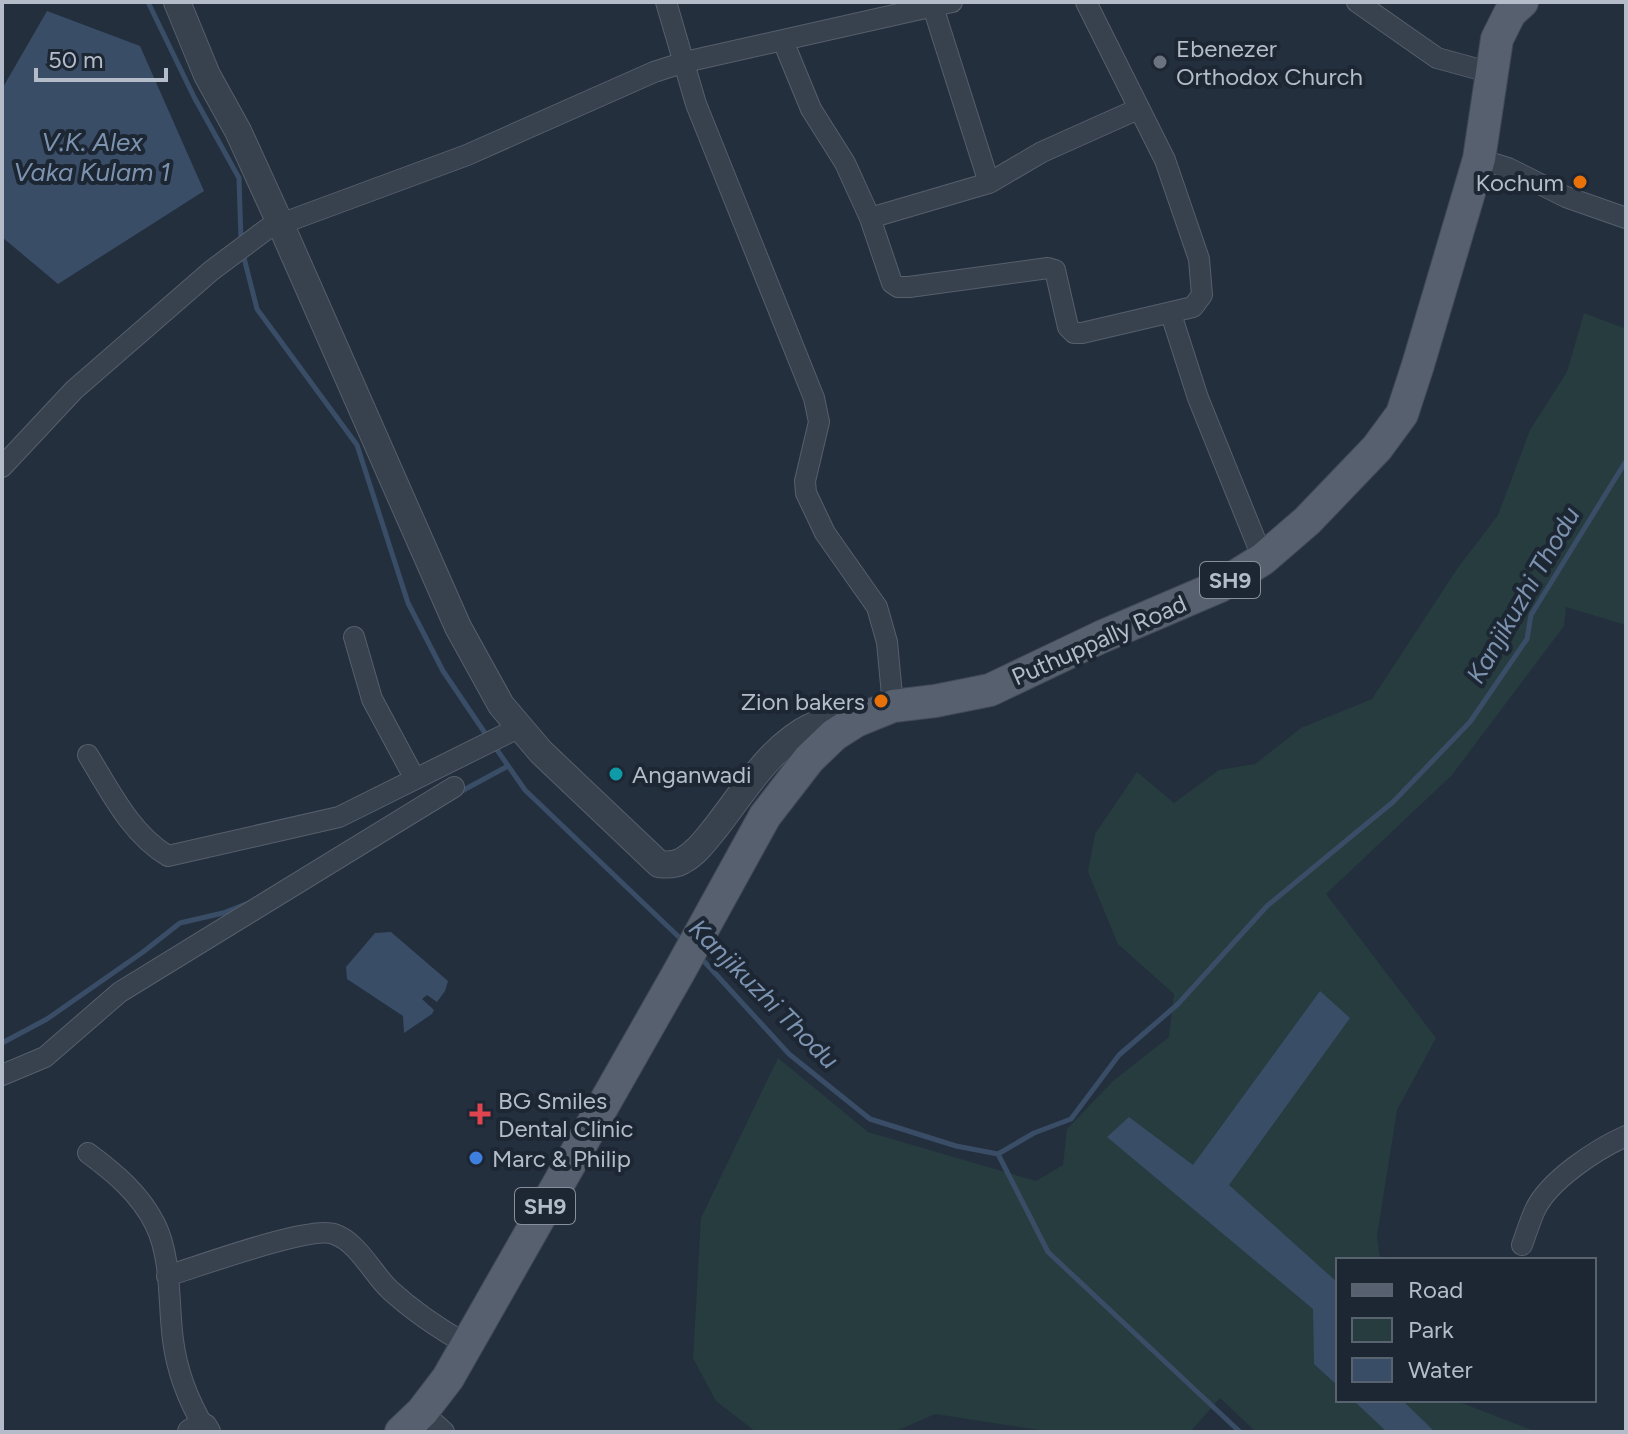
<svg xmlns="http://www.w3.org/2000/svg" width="1628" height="1434" font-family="Figtree,sans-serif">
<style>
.green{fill:#263c3f}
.water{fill:#3a4d67}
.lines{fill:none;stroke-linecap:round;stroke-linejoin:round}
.stream{stroke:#3a4d67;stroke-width:5}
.minor-casing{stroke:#565f6c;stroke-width:22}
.tertiary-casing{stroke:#565f6c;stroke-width:28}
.primary-casing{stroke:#414a57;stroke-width:34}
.minor{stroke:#38414e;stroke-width:20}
.tertiary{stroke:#38414e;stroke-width:26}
.primary{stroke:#56606e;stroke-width:32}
.worship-dot{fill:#6b7280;stroke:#1d2633;stroke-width:3}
.food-dot{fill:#e8710a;stroke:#1d2633;stroke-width:3}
.culture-dot{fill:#0f9aa8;stroke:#1d2633;stroke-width:3}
.health-dot{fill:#e0444e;stroke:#1d2633;stroke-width:3}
.shop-dot{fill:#3f7fe0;stroke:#1d2633;stroke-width:3}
.labels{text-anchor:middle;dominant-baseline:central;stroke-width:8;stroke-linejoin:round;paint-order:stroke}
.shield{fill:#1d2633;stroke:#878f9c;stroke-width:2}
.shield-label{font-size:22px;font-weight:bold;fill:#b4bcc9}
.poi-label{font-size:24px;fill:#b4bcc9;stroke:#1d2633;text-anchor:start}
.street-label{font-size:24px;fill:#b4bcc9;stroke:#1d2633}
.water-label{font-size:26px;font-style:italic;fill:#7c93b0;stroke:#1d2633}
</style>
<rect width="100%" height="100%" fill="#242f3e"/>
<path class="green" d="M1584 313 1626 329V625L1566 607 1564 626 1452 775 1326 894 1436 1038 1397 1110 1377 1236 1380 1260H1338V1400H1454L1537 1432H1256L1220 1398 1190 1432H1052L935 1414 894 1432H756L716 1401 693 1358 701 1218 778 1058 868 1132 1036 1181 1063 1165 1067 1129 1113 1081 1169 1037 1174 994 1118 944 1088 872 1095 834 1137 772 1174 803 1219 770 1255 764 1301 728 1372 699 1457 569 1498 515 1530 430 1567 372Z"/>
<path class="water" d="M47 11 140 46 204 191 58 284 2 237V89Z
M391 932 448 981 445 991 437 1002 427 995 422 999 434 1010 432 1014 404 1033 403 1016 347 979 346 967 375 933Z
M1320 991 1350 1018 1229 1185 1338 1283V1386L1314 1364 1313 1309 1107 1137 1129 1117 1193 1165Z
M1353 1400H1402L1435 1432H1387Z"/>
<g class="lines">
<path class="stream" d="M148 2 194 97 239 178 241 240
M243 254 257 309 357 445 408 603 443 671 489 739
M495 747 525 790 682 940
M460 792 508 766
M701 958 789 1054 870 1119 956 1146 998 1154 1034 1133 1071 1119 1119 1055 1178 1004 1267 906 1393 802 1470 722 1527 639 1531 615 1626 461
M2 1043 47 1019 143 952 180 923 223 913 246 904
M998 1154 1048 1252 1240 1432"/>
<defs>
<path id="minor" d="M666 2 696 104 814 398 819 422 805 481 806 493 825 533 877 607 887 642 893 706
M1357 2 1437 58 1492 73
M933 7 989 183
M783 41 811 109 845 163 870 218 892 283 898 287H909L1048 268 1055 270 1068 327 1074 333H1082L1193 307 1202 295 1199 259 1165 160 1086 2
M1479 159 1508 168 1566 197 1626 218
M870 218 989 183 1042 152 1138 109
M1171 314 1198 398 1263 559
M2 467 74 390 211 271 267 229 467 155 654 72 685 62 952 2
M354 637 372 699 415 779
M88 755C110 791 131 834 168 856L339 817 520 727
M2 1075 45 1057 120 992 454 787
M88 1153C115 1173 140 1194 155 1224 172 1258 168 1303 173 1340 177 1372 188 1400 204 1427
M1522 1245C1526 1234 1530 1221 1535 1210 1549 1180 1597 1149 1626 1136
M167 1276C197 1267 310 1225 334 1234 358 1242 372 1273 390 1290 414 1312 438 1328 466 1344
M422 1412 444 1432"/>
<path id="tertiary" d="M177 2 207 75 238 131 280 223 458 627 501 705 541 752 659 864C667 865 675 865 682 861 697 853 707 838 717 826 745 790 771 745 814 725 827 718 842 720 856 721
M191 1432 204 1427 207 1432"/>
<path id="primary" d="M401 1432 422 1412 448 1378 679 972 765 816 809 759 834 735 856 721 893 706 935 701 990 690 1101 637 1220 586 1263 559 1307 521 1377 448 1402 414 1418 365 1479 159 1497 39 1510 13 1522 2"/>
</defs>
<use href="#minor" class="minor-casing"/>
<use href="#tertiary" class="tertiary-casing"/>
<use href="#primary" class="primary-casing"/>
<use href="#minor" class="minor"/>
<use href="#tertiary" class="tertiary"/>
<use href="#primary" class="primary"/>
</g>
<circle class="worship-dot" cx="1160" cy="62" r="8"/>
<g class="food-dot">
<circle cx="1580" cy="182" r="8"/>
<circle cx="881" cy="701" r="8"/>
</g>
<circle class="culture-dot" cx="616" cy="774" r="8"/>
<path class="health-dot" d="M476 1102h8v8h8v8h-8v8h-8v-8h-8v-8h8z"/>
<circle class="shop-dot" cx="476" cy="1158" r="8"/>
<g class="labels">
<g class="shield">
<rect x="1200" y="562" width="60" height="36" rx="6"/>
<rect x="515" y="1188" width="60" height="36" rx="6"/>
</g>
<g class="shield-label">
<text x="1230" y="580">SH9</text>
<text x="545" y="1206">SH9</text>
</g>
<g class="poi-label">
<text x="1176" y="48">Ebenezer<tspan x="1176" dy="28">Orthodox Church</tspan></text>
<text x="1564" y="182" text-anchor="end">Kochum</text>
<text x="865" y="701" text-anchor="end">Zion bakers</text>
<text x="632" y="774">Anganwadi</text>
<text x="498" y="1100">BG Smiles<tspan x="498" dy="28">Dental Clinic</tspan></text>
<text x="492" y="1158">Marc &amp; Philip</text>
</g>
<g class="street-label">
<text transform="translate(1099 640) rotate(-24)">Puthuppally Road</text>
</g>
<g class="water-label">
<text x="92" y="142">V.K. Alex<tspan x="92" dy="30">Vaka Kulam 1</tspan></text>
<text transform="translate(1523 595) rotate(-60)">Kanjikuzhi Thodu</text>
<text transform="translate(764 994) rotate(45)">Kanjikuzhi Thodu</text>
</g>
</g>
<rect width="1628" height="1434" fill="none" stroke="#b4bcc9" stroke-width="8"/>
<rect x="1336" y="1258" width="260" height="144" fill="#1d2633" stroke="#59626f" stroke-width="2"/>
<rect x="1352" y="1284" width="40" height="12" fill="#56606e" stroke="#59626f" stroke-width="2"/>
<text x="1408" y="1298" font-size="24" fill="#b4bcc9">Road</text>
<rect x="1352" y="1318" width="40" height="24" fill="#263c3f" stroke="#59626f" stroke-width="2"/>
<text x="1408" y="1338" font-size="24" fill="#b4bcc9">Park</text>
<rect x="1352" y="1358" width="40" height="24" fill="#3a4d67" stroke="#59626f" stroke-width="2"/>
<text x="1408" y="1378" font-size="24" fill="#b4bcc9">Water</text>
<path d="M36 68v12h130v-12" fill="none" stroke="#b4bcc9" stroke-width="4"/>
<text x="48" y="68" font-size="24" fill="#b4bcc9" stroke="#1d2633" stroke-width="6" paint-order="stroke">50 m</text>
</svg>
